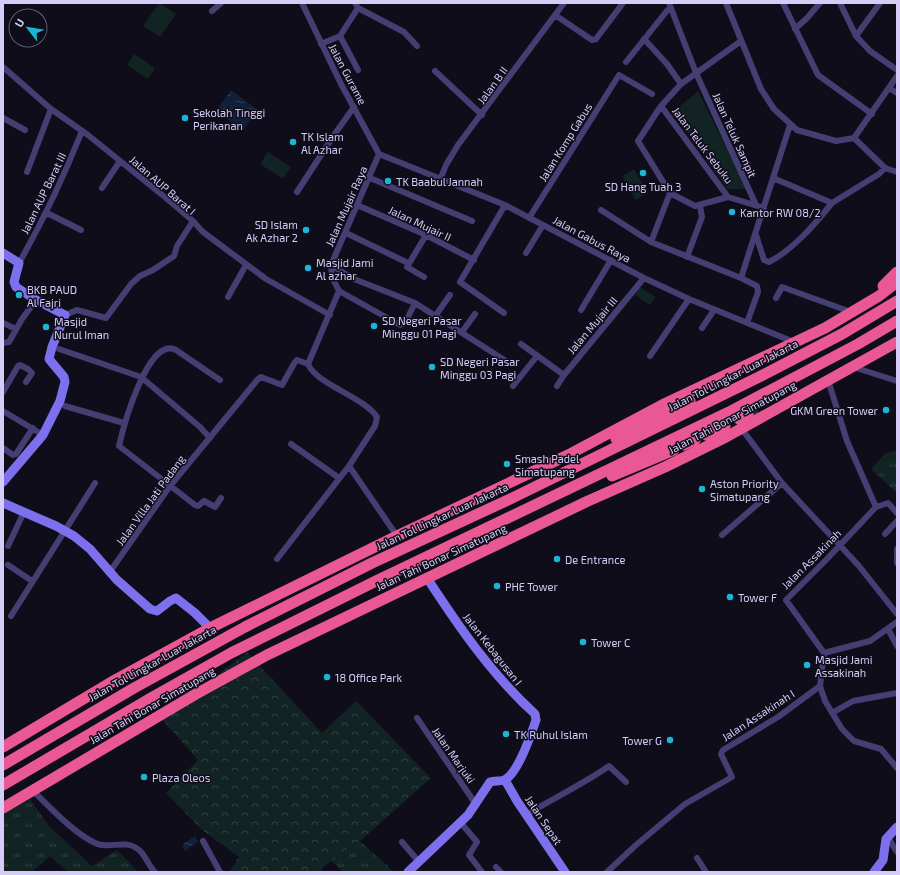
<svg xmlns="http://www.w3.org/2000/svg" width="900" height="875" font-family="'Exo 2',sans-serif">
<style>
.grass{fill:url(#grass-tufts)}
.forest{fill:url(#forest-crowns)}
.green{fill:#112323}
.water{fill:url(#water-ripples)}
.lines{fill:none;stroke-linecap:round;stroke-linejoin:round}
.highway-tunnel{stroke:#2e2a3b;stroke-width:11;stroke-dasharray:11 5.5;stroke-linecap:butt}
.street{stroke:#443e73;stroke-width:6}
.secondary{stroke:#7c70ec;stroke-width:9}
.highway{stroke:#e95893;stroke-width:11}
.poi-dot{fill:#1cb6d5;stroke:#100d1a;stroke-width:1.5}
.labels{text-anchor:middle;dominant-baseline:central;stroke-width:3;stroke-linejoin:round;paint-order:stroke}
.street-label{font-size:11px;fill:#d5cdf8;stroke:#100d1a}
.poi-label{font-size:11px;fill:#d5cdf8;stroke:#100d1a;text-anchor:start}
</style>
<defs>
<pattern id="grass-tufts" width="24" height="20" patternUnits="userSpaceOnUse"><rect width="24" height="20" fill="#112323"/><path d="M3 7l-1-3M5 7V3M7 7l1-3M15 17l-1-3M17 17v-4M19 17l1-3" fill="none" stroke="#334244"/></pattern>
<pattern id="forest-crowns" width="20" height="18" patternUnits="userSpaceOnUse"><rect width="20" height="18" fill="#112323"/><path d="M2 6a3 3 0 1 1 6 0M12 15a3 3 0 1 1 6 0" fill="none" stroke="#334244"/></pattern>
<pattern id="water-ripples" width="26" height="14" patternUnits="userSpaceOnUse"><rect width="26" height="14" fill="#121f3a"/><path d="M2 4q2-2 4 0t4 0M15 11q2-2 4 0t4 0" fill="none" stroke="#343e57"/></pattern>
</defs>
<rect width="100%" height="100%" fill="#100d1a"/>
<path class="grass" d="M897 450V493L871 469 886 453Z
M30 799 49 826 92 866 117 850 138 872H68L50 856 32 872H3V814Z
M360 841 394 872H343L332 861Z"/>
<path class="forest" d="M247 652 322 733 356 701 431 778 360 841 323 867 320 872H229L239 857 201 829 166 793 198 760 162 719Z"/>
<path class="green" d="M159 3 176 14 160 37 143 26Z
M134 54 155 68 148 79 127 65Z
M698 91 747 189H727L673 112Z
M268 152 291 167 283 179 260 164Z
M634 169 648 192 636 200 622 176Z
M640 287 656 297 650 305 635 295Z"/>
<path class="water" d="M231 90 258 110 243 130 216 111Z
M195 836 198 842 185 851 182 845Z"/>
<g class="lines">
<path class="highway-tunnel" d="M748 415 762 408"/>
<path class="street" d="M302 3 341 84 379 154
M355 3 358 8 404 32 417 46
M669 3 696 73 756 205
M726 3 761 89 774 109 797 130 836 141 854 138 897 76
M783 3 818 75 872 114
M840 3 856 36 870 51 897 70
M212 11 221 3
M555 15 592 40 596 39 623 3
M795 29 807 18 820 3
M340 36 358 70
M856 36 880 3
M644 39 667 64 681 84
M741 41 681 84 661 106 638 141 670 193 695 206 728 197 764 208
M321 44 340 36 358 8
M626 62 670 7
M3 67 51 109 88 135 166 198 193 221 203 232 266 279 330 315
M435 71 482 115
M889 88 897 93
M661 106 728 197
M3 118 25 130
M854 138 885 168 897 172
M379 154 331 265 332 277 339 291 308 364C316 384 364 397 377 417L375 426 349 466 397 536
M379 154 505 205 644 278 689 299 794 342
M27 172 51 109
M370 178 472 221
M773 178 832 203 879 174 885 168
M440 180 446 165 458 145 564 3
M102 188 120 161
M297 192 334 135 354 107
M357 205 426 235 474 260
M601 210 651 242 741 278 757 286 758 292 747 323
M44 215 49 214 81 230
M529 218 619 75 652 94
M346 233 408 263
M756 235 764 260 769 262C794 249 815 224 832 203
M651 242 670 193
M526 253 543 225
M687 257 702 217 700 206
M19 263C43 221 64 176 82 131
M331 265 354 279 415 303 506 361
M424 277 407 267 426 235
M741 278 790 125
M339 291 400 325 405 323 415 303
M228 297 246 265
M776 298 782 287 851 312
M581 310 611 260
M504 313 460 282 505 205
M65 315 77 310 106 318 131 284 140 276 153 270 174 256 177 246 193 221
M436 315 450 295
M3 323 16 329
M702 328 714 310
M462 332 475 314
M3 343 9 342 22 319 36 300
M521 344 564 375
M59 349 141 377 200 427 210 438
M650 356 689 299
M853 367 897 381
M220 380 176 350C148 335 123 428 119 446L195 505 198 506 204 501 215 507 221 498
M828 380 847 441 876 507
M513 386 537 356
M557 386 564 375 644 278
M3 392 18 366 20 365 28 369 32 373 26 382
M65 406 124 423
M3 411 43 435
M291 444 339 478
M3 448 13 455 16 454 33 428
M782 483 859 566 897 614
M897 513 888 503 876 507 826 560 786 600 824 653 820 686 825 701 842 729 854 741 881 749 897 768
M885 534 897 521
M722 535 782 483 741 428
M8 546 24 512
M897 549V563
M277 559 349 466
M8 565 32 581
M109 573 170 486 258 379 261 377 282 385 295 362 297 360 308 364
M11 616 95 483
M888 629 897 646
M824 653 870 641 897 622
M832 713 853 701 897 693
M417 718 475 803
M32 790C51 808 71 831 95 843 109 850 125 838 139 850 146 856 148 865 155 872
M526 815C553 798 582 785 609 766L626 782
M461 823 477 842 469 855 482 872
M887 836 897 852
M203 841 220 872
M402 842 419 862
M697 858 706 872
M496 867 501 872
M607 872 636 845 685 804 732 777 721 754 723 750 778 717 820 686"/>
<path class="secondary" d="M3 253 19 263 14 282 16 287 36 300 65 315 52 347 49 359 64 377 65 382 60 401 43 435 3 482
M3 503 56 526 74 536 90 549 117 580 150 609 157 611 170 601 176 598 195 613 210 628
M505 780 517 801 565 872
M408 872 468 815 490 782C495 780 502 782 506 779 518 772 532 733 536 720L535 714C492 675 459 627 427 578
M874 872 883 860 886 839 897 827"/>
<path class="highway" d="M883 286 897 272
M739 419 748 415
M706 435 725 426
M616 439 690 401
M684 445 695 440
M612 476 674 450
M3 747 115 680 210 628 397 536 568 455 662 405 825 328 879 296 897 282
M3 765 134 688 245 627 372 563 508 500 759 377 842 334 897 301
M3 785 151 698 231 653 374 582 729 412 858 344 897 321
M3 808 196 694 267 655 588 501 665 467 726 437 897 342"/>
</g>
<g class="poi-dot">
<circle cx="185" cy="118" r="4"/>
<circle cx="293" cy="142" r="4"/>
<circle cx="643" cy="173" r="4"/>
<circle cx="388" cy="181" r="4"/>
<circle cx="732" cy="212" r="4"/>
<circle cx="306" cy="230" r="4"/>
<circle cx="308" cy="268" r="4"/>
<circle cx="19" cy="295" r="4"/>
<circle cx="374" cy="326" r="4"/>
<circle cx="46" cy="327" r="4"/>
<circle cx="432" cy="367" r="4"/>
<circle cx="886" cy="410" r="4"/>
<circle cx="507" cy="464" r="4"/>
<circle cx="702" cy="489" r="4"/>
<circle cx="557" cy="559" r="4"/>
<circle cx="497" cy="586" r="4"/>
<circle cx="730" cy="597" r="4"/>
<circle cx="583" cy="642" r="4"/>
<circle cx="807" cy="665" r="4"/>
<circle cx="327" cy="677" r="4"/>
<circle cx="506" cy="734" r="4"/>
<circle cx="670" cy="740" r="4"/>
<circle cx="144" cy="777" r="4"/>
</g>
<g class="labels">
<g class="street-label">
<text transform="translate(348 74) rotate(62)">Jalan Gurame</text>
<text transform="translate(492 85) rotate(-54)">Jalan B II</text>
<text transform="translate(735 135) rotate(66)">Jalan Teluk Sampit</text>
<text transform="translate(565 142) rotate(-58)">Jalan Komp Gabus</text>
<text transform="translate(703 145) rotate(53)">Jalan Teluk Sebuku</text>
<text transform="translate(163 185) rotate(41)">Jalan AUP Barat I</text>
<text transform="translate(43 193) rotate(-64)">Jalan AUP Barat III</text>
<text transform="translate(346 206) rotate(-66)">Jalan Mujair Raya</text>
<text transform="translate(420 223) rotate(25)">Jalan Mujair II</text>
<text transform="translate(592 239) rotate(28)">Jalan Gabus Raya</text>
<text transform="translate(592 325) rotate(-50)">Jalan Mujair III</text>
<text transform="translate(733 375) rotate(-27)">Jalan Tol Lingkar Luar Jakarta</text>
<text transform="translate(732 417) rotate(-28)">Jalan Tahi Bonar Simatupang</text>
<text transform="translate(150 500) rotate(-54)">Jalan Villa Jati Padang</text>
<text transform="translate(442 516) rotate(-25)">Jalan Tol Lingkar Luar Jakarta</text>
<text transform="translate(441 557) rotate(-25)">Jalan Tahi Bonar Simatupang</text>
<text transform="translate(811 559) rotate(-45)">Jalan Assakinah</text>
<text transform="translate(493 649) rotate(52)">Jalan Kebagusan I</text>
<text transform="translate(152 663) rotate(-29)">Jalan Tol Lingkar Luar Jakarta</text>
<text transform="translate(152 705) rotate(-30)">Jalan Tahi Bonar Simatupang</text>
<text transform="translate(758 715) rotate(-33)">Jalan Assakinah I</text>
<text transform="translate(454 755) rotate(55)">Jalan Marjuki</text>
<text transform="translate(544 820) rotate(56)">Jalan Sepat</text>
</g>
<g class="poi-label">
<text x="193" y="112">Sekolah Tinggi<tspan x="193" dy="13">Perikanan</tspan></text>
<text x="301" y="136">TK Islam<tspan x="301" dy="13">Al Azhar</tspan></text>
<text x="396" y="181">TK Baabul Jannah</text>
<text x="643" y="186" text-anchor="middle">SD Hang Tuah 3</text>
<text x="740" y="212">Kantor RW 08/2</text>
<text x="298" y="224" text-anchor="end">SD Islam<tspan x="298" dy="13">Ak Azhar 2</tspan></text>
<text x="316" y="262">Masjid Jami<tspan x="316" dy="13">Al azhar</tspan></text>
<text x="27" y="289">BKB PAUD<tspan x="27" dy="13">Al Fajri</tspan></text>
<text x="382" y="320">SD Negeri Pasar<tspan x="382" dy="13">Minggu 01 Pagi</tspan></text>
<text x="54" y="321">Masjid<tspan x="54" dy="13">Nurul Iman</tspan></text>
<text x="440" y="361">SD Negeri Pasar<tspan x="440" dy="13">Minggu 03 Pagi</tspan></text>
<text x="878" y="410" text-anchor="end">GKM Green Tower</text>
<text x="515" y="458">Smash Padel<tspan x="515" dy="13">Simatupang</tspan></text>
<text x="710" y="483">Aston Priority<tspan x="710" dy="13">Simatupang</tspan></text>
<text x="565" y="559">De Entrance</text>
<text x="505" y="586">PHE Tower</text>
<text x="738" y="597">Tower F</text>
<text x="591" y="642">Tower C</text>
<text x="815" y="659">Masjid Jami<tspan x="815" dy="13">Assakinah</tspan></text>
<text x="335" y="677">18 Office Park</text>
<text x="514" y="734">TK Ruhul Islam</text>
<text x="662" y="740" text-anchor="end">Tower G</text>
<text x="152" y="777">Plaza Oleos</text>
</g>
</g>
<rect width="900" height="875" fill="none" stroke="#d5cdf8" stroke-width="8"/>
<g transform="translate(28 28) rotate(301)"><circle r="19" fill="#100d1a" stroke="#5f5a73"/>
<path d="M0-3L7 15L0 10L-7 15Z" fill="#1cb6d5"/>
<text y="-6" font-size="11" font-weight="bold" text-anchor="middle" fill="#d5cdf8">U</text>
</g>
</svg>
